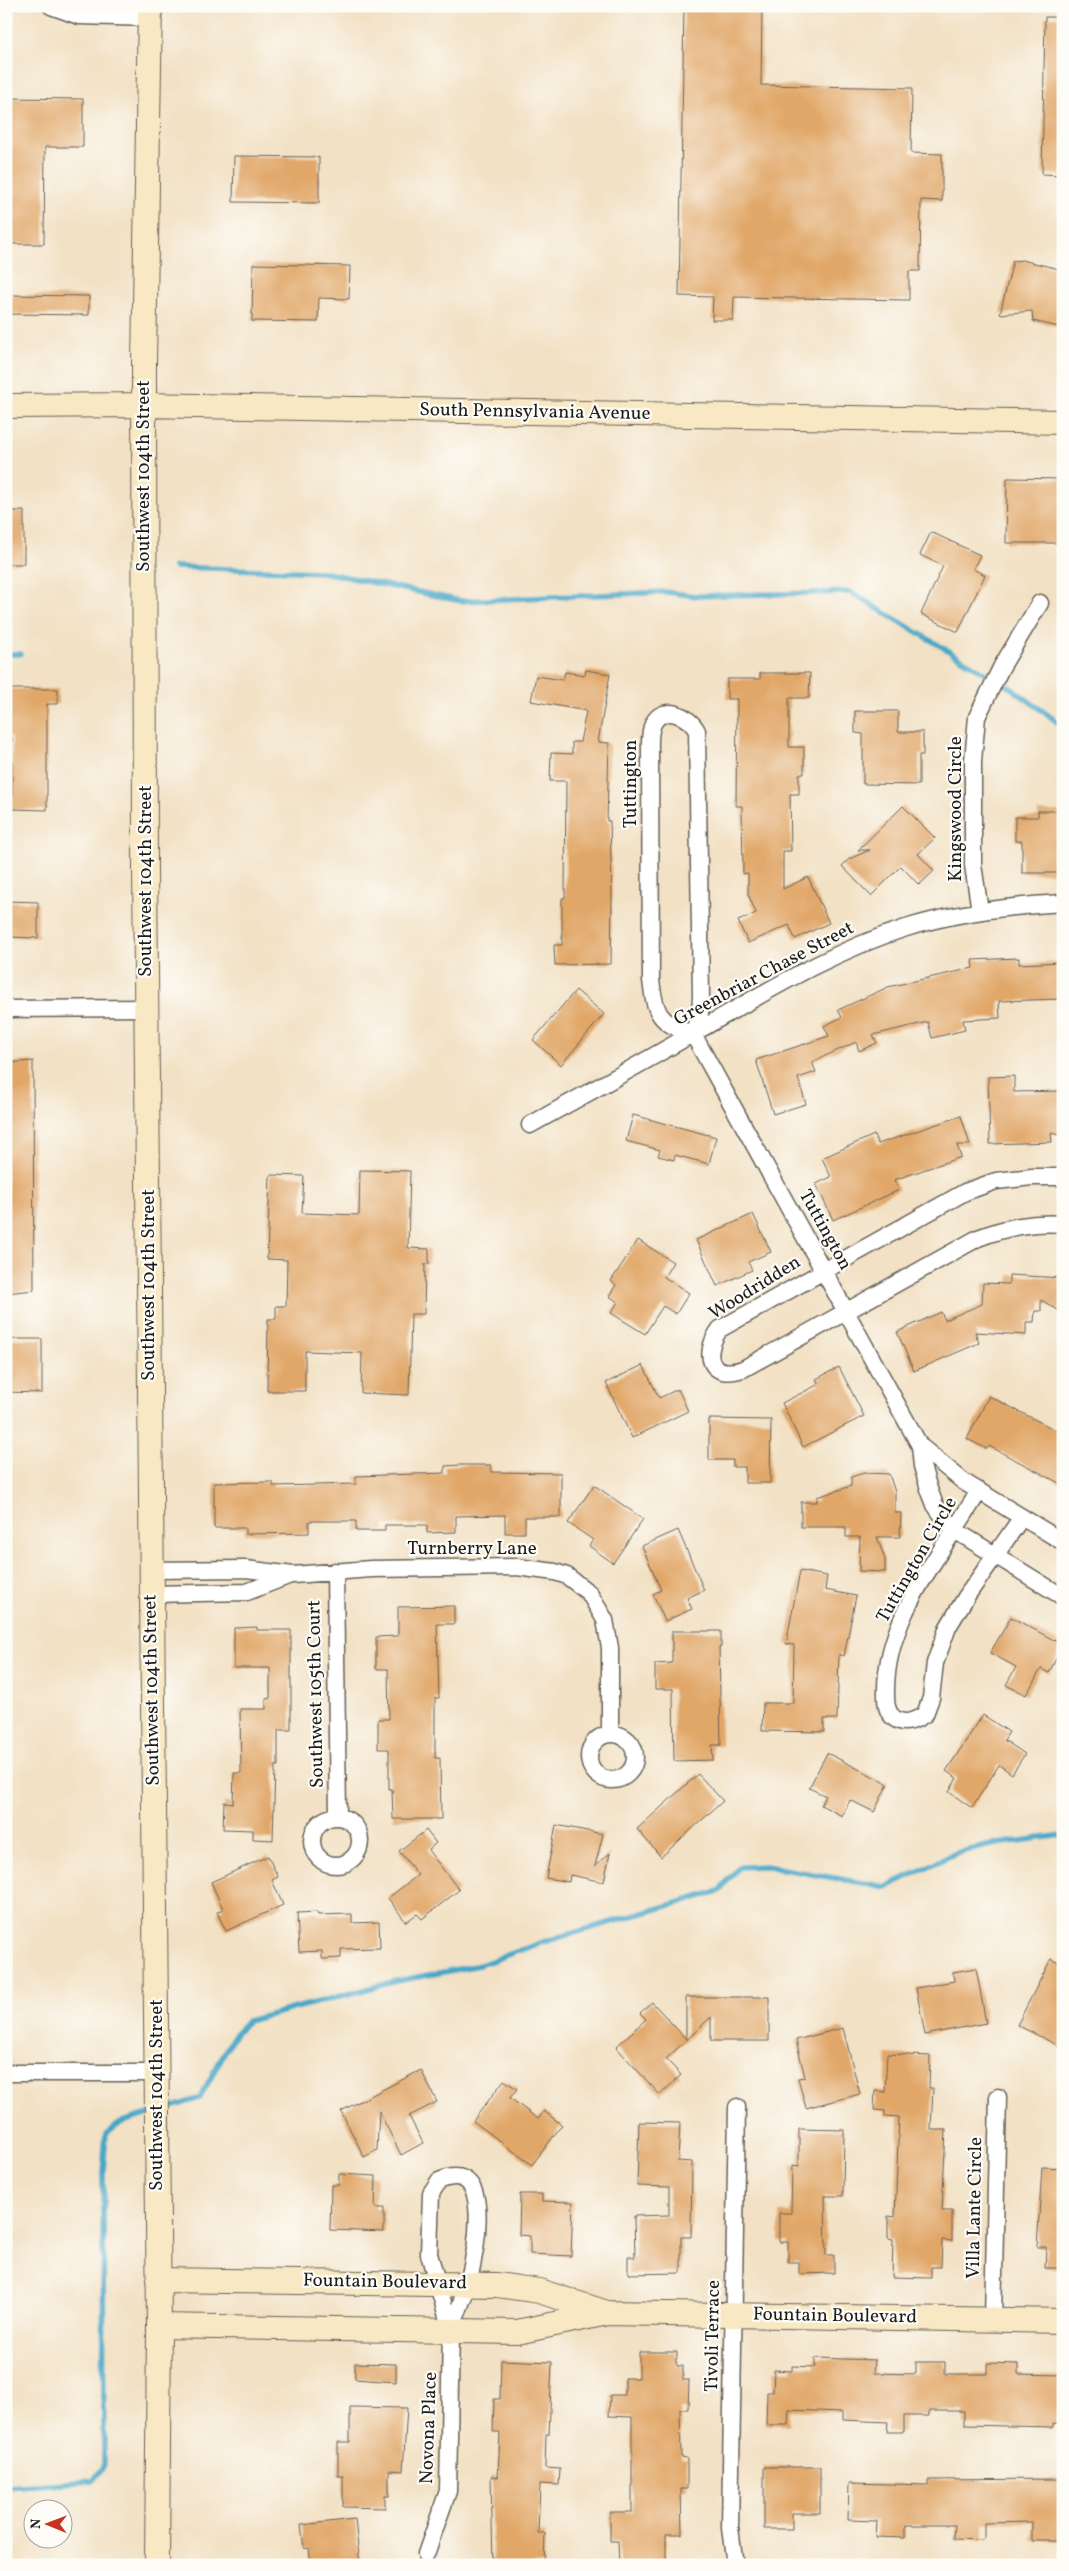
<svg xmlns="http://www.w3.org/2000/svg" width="1069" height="2571" font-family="Vollkorn,serif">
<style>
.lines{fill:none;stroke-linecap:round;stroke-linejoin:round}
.stream{stroke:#49a7c8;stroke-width:5.5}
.building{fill:#e1a769}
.street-casing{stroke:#676157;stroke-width:19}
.secondary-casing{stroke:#676157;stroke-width:26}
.street{stroke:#fff;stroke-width:16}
.secondary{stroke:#f8e8c3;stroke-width:24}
.labels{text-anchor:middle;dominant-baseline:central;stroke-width:4.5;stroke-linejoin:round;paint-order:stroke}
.street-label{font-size:19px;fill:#1c1c1c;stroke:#fdfcf7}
</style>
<rect width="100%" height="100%" fill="#fdfcf7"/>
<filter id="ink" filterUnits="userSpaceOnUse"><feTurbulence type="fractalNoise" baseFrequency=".02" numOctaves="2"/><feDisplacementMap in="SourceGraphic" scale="10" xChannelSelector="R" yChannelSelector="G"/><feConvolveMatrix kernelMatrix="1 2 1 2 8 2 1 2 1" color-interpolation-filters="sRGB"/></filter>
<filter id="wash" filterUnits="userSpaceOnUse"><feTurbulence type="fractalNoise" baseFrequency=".0096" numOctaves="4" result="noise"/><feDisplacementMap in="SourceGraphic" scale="20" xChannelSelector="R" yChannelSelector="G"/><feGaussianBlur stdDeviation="1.12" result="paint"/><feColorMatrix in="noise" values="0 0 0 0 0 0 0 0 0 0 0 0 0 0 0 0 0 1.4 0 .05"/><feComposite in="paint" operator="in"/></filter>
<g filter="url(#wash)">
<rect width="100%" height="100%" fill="#f2e1c4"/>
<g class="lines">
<path class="stream" d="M175 567 323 572 461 601 666 592 696 596 850 592 1014 690 1063 726
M6 654H20
M163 2110 200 2098 231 2040 247 2021 397 1981 480 1965 543 1942 719 1891 739 1867 766 1866 886 1887 956 1853 996 1844 1063 1835
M6 2487 93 2481 104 2465 103 2172 106 2134 122 2122 152 2113"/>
</g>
<g id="blocks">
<path class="building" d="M684 6H762L761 85 912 88 911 153 942 154V201L921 200 920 271H909V300L734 297 733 320H712L713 297 679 296Z
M1045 17H1063V175L1042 174Z
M6 98 83 99V147H45L44 244H6Z
M234 156 319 157V203L233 202Z
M1022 260 1063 270V328L1033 321 1032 311 1000 314 1013 261Z
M253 264 350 266 349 299 319 298 318 322 252 321Z
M6 295 89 296V315L6 314Z
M1007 478 1063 479V543H1006Z
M6 511H24V564H6Z
M931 532 980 555 973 569 985 575 958 632 921 614 943 566 920 555Z
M586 670 610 674 598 742 609 743 607 821H610L612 898 611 964 555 965 554 945H562V898H565L566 781H550L551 753 572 754V742H580L586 711 531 701 536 676 563 680 565 672 585 675Z
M760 673H810L809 698H789V747H804V774H799V794H790L791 851H783V889L808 877 829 923 795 939 789 925 748 943 738 921 756 913 748 894V873L743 874 742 806H736L737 699H727V679H760Z
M6 689H58V704H47V810L12 809V737H6Z
M855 711H898V732H923V755H919V785L863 784V734L855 733Z
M903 806 935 838 918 854 934 871 919 885 901 866 871 896 842 866 849 859 870 850H858Z
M1038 811H1063V873H1022V841H1015V817H1038Z
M6 901 38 902V938L6 937Z
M1019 958V964L1063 962V999L999 1001 1000 1018 963 1020 965 1030 932 1038 928 1022 873 1035 877 1043 859 1051 856 1042 812 1062 816 1072 798 1078 806 1104 773 1114 756 1060 829 1036 824 1026 842 1017 838 1010 888 987 973 968 972 960Z
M576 990 604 1014 561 1065 533 1040Z
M33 1061 34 1290 6 1293V1063Z
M1014 1076V1092L1063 1091V1136L1051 1133 1052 1142 990 1144 988 1077Z
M633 1115 716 1137 709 1164 675 1155 674 1160 658 1156 660 1150 626 1141Z
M961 1116 970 1145H957L961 1157 894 1180 899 1190 833 1220 816 1184 831 1177 822 1158 874 1135 878 1144Z
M360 1170 410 1171 408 1248 429 1249V1264H425L424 1314H411L409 1395 361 1393 362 1353 305 1351V1391H267L268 1319H276V1306H286L287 1260 267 1259 270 1175 304 1176 302 1213 359 1215Z
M753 1214 771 1252 748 1262 752 1270 717 1286 696 1240Z
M638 1240 673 1262 664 1277 689 1293 676 1314 663 1306 645 1334 611 1313 618 1302 609 1296 616 1285 611 1281Z
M1009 1275 1063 1278V1313L1041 1300V1311H1035L1034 1322H1026V1335L975 1332 979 1343 914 1371 897 1332 941 1312 945 1320 982 1304 983 1283 1009 1284Z
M6 1339H42V1393L6 1392Z
M643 1365 659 1398 678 1389 688 1411 632 1438 606 1383Z
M839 1367 864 1416 803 1447 782 1403 819 1384 816 1379Z
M989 1396 1063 1434V1485L989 1446 987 1449 967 1439Z
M709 1419 771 1420 770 1483H745V1467H733V1460H709Z
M460 1465H491L492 1472 561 1473V1517H525V1533H505V1515L456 1516V1532L427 1533V1525H385V1531H356V1521H309V1533L245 1534V1528H214V1483L273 1482V1486L356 1484V1476L445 1473V1466Z
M864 1473 889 1474 895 1492V1513H901L900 1537H877L885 1559V1572L859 1571 860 1537H846V1527H801V1502H817V1497L851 1486V1477Z
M594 1485 643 1519 613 1563 589 1546 593 1540 568 1523Z
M678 1530 704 1590 687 1598 692 1609 665 1621 653 1594 661 1590 642 1546Z
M800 1571 827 1576 825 1590 856 1596 844 1656 839 1654 837 1719H824V1732L762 1731 763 1703H793L794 1645 786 1644Z
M454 1606V1624H437L439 1698H435V1758H440L441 1819H393L392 1789H389V1749H378V1719H389L388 1669H376V1637L398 1636V1607Z
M1011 1617 1063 1645 1049 1673 1041 1669 1026 1695 1006 1685 1016 1667 990 1653Z
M257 1627V1630H291V1730H278V1766H275L273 1840 253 1839V1830L223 1829 224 1802 233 1803 234 1773H241L240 1709H266V1699L270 1698V1668H234V1628Z
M672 1631H721V1647H719L721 1745H712L713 1760 674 1761 673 1689H655V1664L672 1663Z
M983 1715 1009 1732 1004 1740 1025 1754 1012 1774 999 1765 972 1808 949 1792 957 1778 946 1771Z
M827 1753 888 1784 874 1812 850 1800 842 1816 821 1805 826 1796 809 1788Z
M698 1774 723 1801 661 1857 637 1829Z
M556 1825 603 1834 595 1866 610 1853 604 1882 570 1875 569 1882 546 1878Z
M426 1830 436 1843 428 1850 459 1890 422 1919 417 1914 406 1922 388 1898 418 1875 399 1851Z
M268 1856 278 1877 272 1880 283 1905 226 1931 217 1912 223 1909 211 1882Z
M317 1912 318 1915 352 1914V1923L379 1922 380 1948 341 1949V1958L322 1959V1951L299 1952 297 1913Z
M1051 1959 1063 1965V2048L1017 2025Z
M976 1968 986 2023 925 2035 916 1988 954 1981 953 1972Z
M686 1997H769V2041H711V2017L666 2059 681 2075 660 2095 616 2047 646 2019 640 2013 652 2002 686 2039Z
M843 2028 860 2094 806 2108 798 2078 805 2077 796 2040Z
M887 2054 930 2056 929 2088H933L931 2130H946L942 2211H952V2241L942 2240 941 2267H931V2278L892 2277 893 2240 888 2239V2216L895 2217 899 2117 885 2116V2111L874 2110 875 2091 885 2092Z
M421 2070 437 2102 409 2116 423 2143 401 2155 379 2111 377 2150 364 2157 341 2111Z
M504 2080 517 2089 510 2098 538 2119 544 2111 562 2125 532 2165 473 2121Z
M639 2122 680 2123 678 2161 692 2162 691 2237H681V2273L628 2274V2257H635L634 2216 669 2215V2187L637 2186Z
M799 2129 844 2130 843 2196H825L826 2255H834V2273L799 2274V2262H788V2242H779V2213H791L792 2165 799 2166Z
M1042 2167 1063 2168V2268H1045L1046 2247H1037Z
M339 2174 376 2176 375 2208H384V2232L330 2230 331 2185H339Z
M520 2194H542V2201L573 2202 571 2256 530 2254V2236L519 2235Z
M639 2352H677V2366H683V2380H689L688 2409H680L681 2457 687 2458V2489H681L682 2534H666V2565H619L618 2541H610V2512H632V2417L609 2416 610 2395H625V2378H639Z
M815 2358 875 2360 874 2373 916 2374V2362H945V2374H987V2363L1018 2364V2374L1063 2375V2424L1053 2423V2427L964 2425V2411H929V2416H904V2432H887L888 2422 843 2420V2412L789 2410 788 2425H766L767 2392H773L774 2370 792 2371V2366L815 2367Z
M501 2360 552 2362 549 2434H546L545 2468 560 2469 559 2485 540 2484 538 2533H545L544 2565H493L491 2476 498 2477 500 2432H493L494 2399H500Z
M355 2363 396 2364V2382L355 2379Z
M350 2407 407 2408 403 2471 389 2470V2496H385V2508L343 2507V2476H338V2442H350Z
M764 2467H820V2513H792V2529H764Z
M1060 2479 1061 2541H1032V2522L984 2523V2540L954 2539 955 2525H905V2538L876 2537 877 2521 848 2520 849 2483 928 2485V2480Z
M355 2519 360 2565H311L309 2548 304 2549 301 2525Z"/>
</g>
</g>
<g filter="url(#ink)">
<use href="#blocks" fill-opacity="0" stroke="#676157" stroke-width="1"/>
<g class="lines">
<defs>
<path id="street" d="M51 6 79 16 150 18
M980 911 973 865V761L977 717 1002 666 1040 603
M6 1009 147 1008
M693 1034 700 1013 701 996 697 731C690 716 663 703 653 724 649 732 650 743 650 752L651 980C655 1014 659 1023 693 1034L909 1426 920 1446 922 1466 929 1489 935 1505 945 1519 956 1531 1063 1597
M530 1125C584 1095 639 1065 692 1034 761 995 829 952 906 928 956 912 1010 906 1063 903
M1063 1177H1032L996 1181 965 1192 720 1329C702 1354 709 1380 743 1369L978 1238C1007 1227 1031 1222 1063 1224
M920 1446 964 1482 1063 1542
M979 1491C943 1553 884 1617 886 1694 886 1702 886 1712 894 1718 904 1726 915 1721 925 1714L931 1698 935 1663 948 1627 966 1597 1022 1517
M151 1570 246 1569 293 1575 371 1569 517 1567 555 1572 567 1576 589 1593 605 1620 610 1648V1733
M335 1571 338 1817
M151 1594 247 1592 288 1576
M589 1757a23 23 0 1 1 46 0a23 23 0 1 1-46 0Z
M312 1841a24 24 0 1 1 48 0a24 24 0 1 1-48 0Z
M6 2073H157
M993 2319 998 2097
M426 2554 448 2491 451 2330 429 2254 431 2193 439 2181C496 2156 475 2256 468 2283 463 2299 457 2314 451 2330
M735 2565 730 2528 737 2107"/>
<path id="secondary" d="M150 6 144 364 145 870 159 2326 157 2565
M6 406 144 405 1063 422
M158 2280 497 2285 539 2291 607 2313
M159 2326 517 2332 607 2313 1063 2321"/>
</defs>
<use href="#street" class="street-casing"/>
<use href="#secondary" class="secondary-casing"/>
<use href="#street" class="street"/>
<use href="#secondary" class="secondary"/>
</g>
</g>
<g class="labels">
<g class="street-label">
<text transform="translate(535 412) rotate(1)">South Pennsylvania Avenue</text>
<text transform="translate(144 476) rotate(-90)">Southwest 104th Street</text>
<text transform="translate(631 784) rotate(-90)">Tuttington</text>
<text transform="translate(956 809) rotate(-90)">Kingswood Circle</text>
<text transform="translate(146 881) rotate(-90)">Southwest 104th Street</text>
<text transform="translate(764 974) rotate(-28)">Greenbriar Chase Street</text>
<text transform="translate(825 1230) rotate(61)">Tuttington</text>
<text transform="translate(149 1285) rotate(-90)">Southwest 104th Street</text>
<text transform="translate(755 1288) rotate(-32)">Woodridden</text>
<text x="472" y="1549">Turnberry Lane</text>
<text transform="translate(917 1560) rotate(-60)">Tuttington Circle</text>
<text transform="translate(152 1690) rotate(-91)">Southwest 104th Street</text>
<text transform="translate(316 1694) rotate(-91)">Southwest 105th Court</text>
<text transform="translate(157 2095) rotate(-90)">Southwest 104th Street</text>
<text transform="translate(975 2208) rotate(-89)">Villa Lante Circle</text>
<text transform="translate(385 2282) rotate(1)">Fountain Boulevard</text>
<text transform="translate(835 2316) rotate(1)">Fountain Boulevard</text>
<text transform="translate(713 2336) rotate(-89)">Tivoli Terrace</text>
<text transform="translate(429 2428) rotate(-88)">Novona Place</text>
</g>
</g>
<rect width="1069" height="2571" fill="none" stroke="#fdfcf7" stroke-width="25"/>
<g transform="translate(48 2524) rotate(271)"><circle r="24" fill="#fdfcf7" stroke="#a3a29f"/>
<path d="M0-4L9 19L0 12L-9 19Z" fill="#c8321e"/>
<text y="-8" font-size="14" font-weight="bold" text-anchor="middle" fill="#1c1c1c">N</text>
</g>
</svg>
